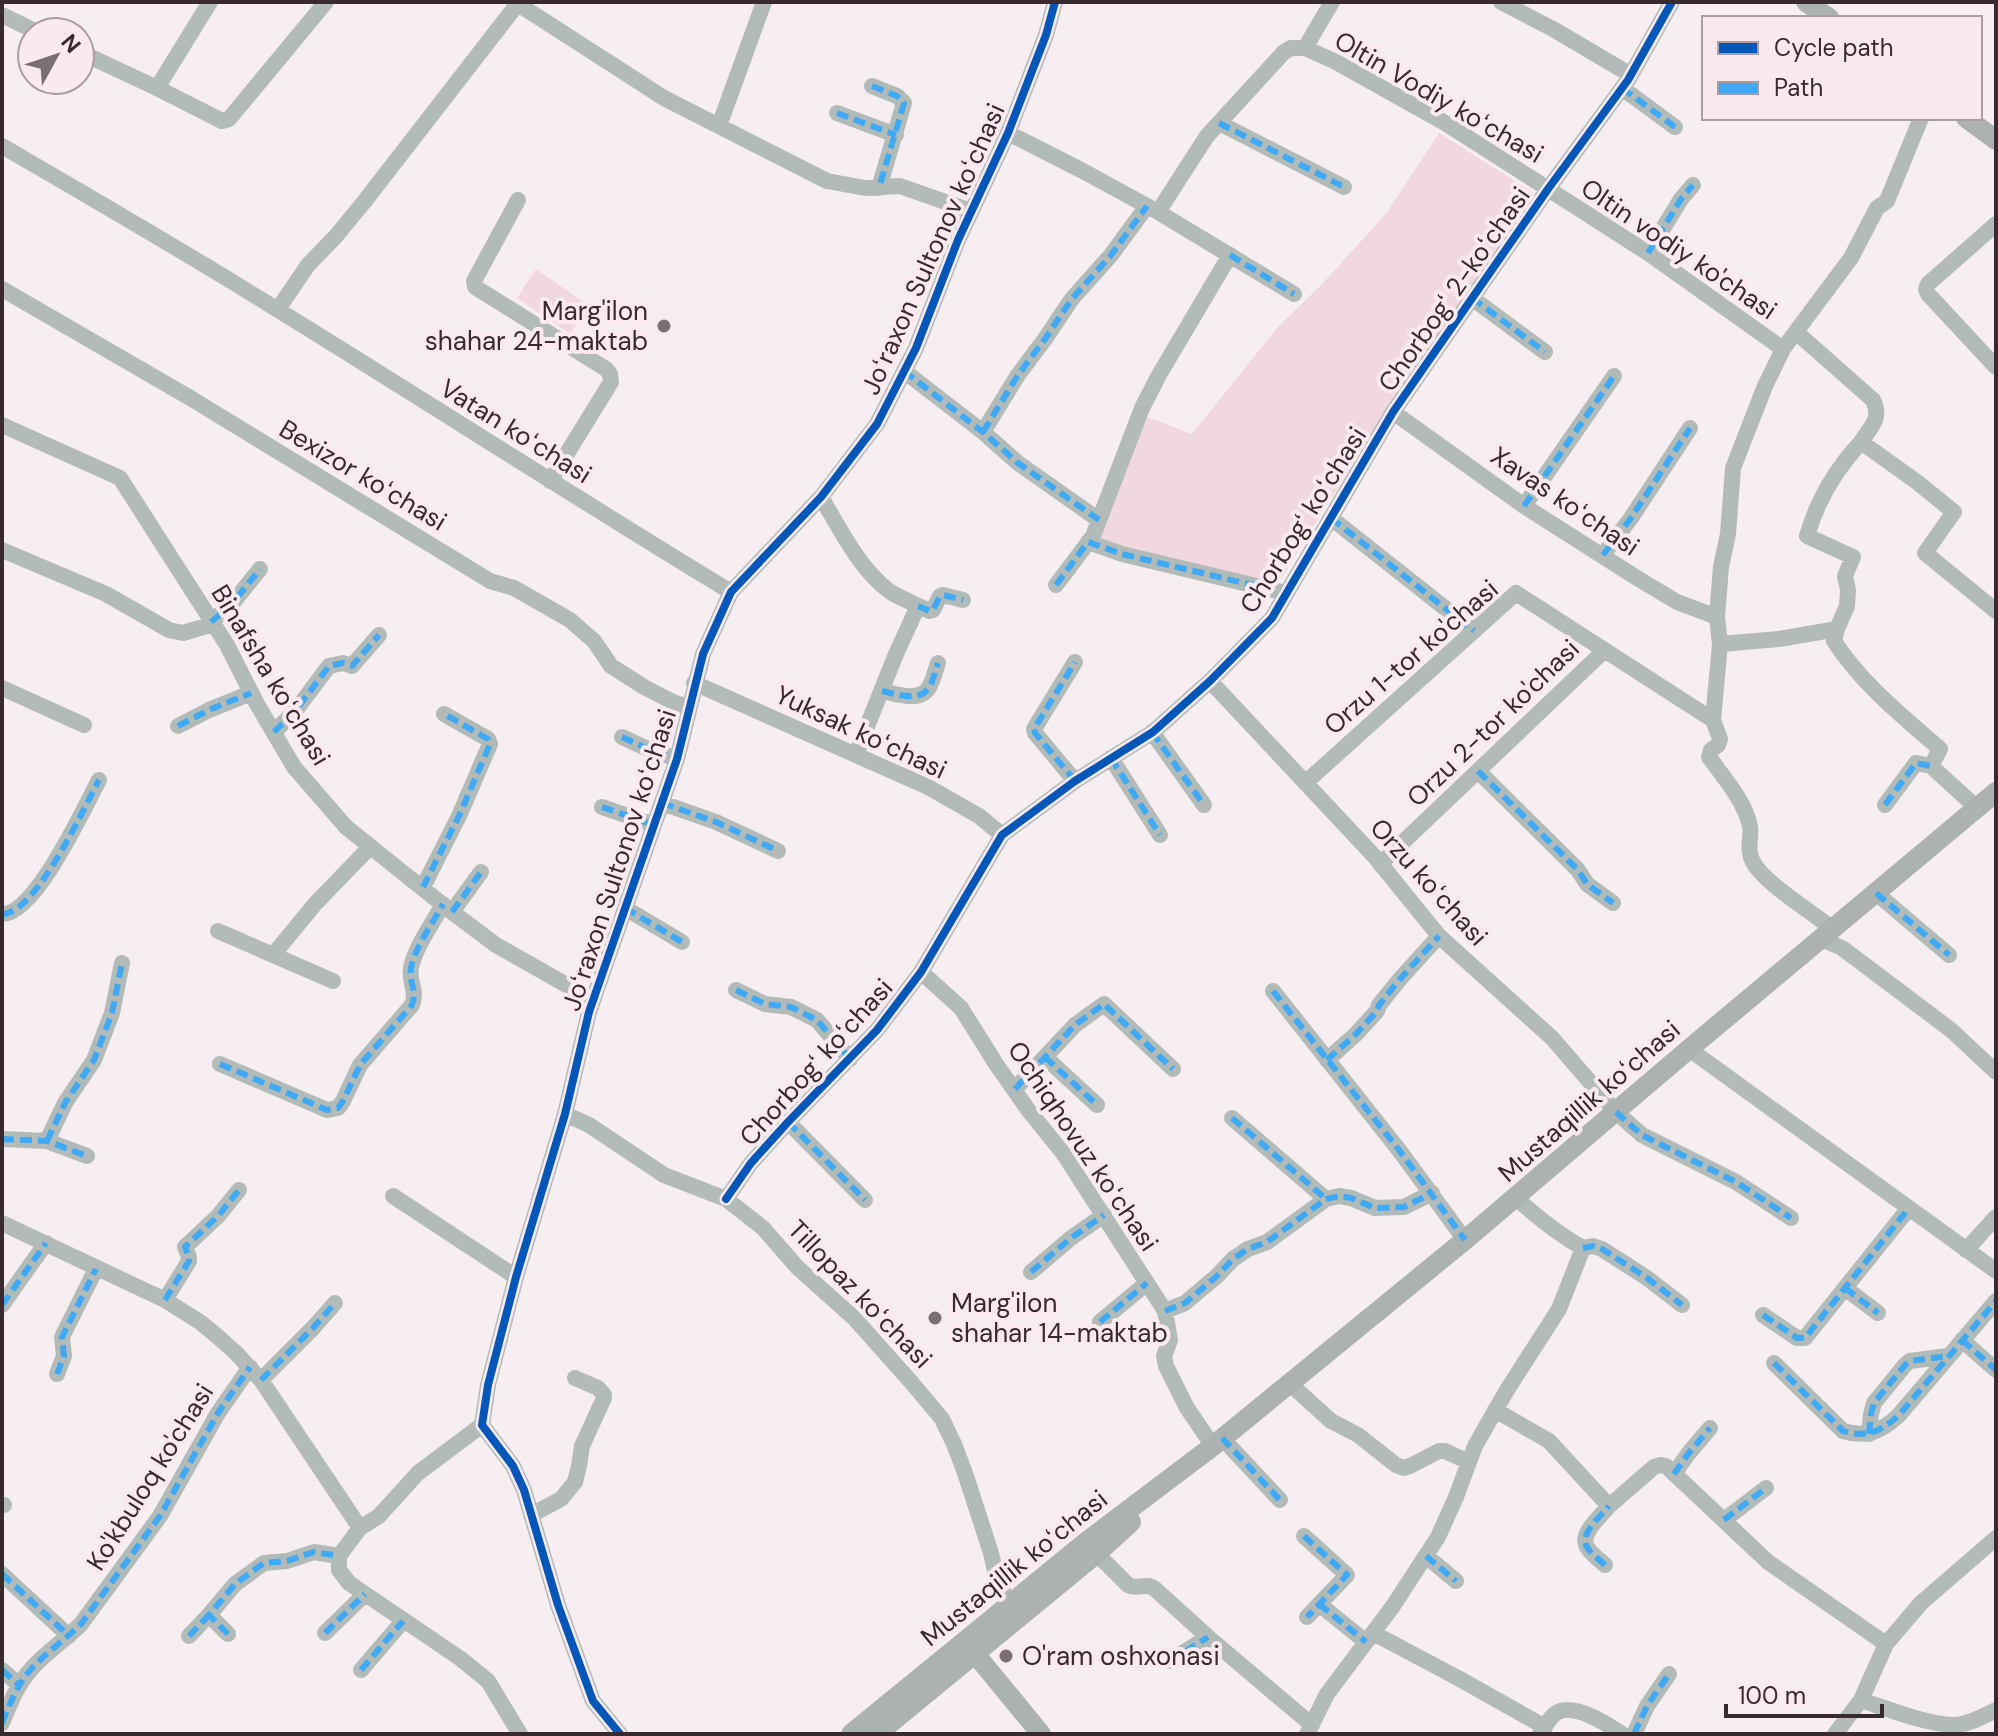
<svg xmlns="http://www.w3.org/2000/svg" width="1998" height="1736" font-family="'DM Sans',sans-serif">
<style>
.green{fill:#f1d7df}
.lines{fill:none;stroke-linecap:round;stroke-linejoin:round}
.minor{stroke:#b3bbb8;stroke-width:16}
.major{stroke:#abb2b0;stroke-width:20}
.quiet{stroke:#3fa9f5;stroke-width:6;stroke-dasharray:12 6;stroke-linecap:butt}
.cycleway-casing{stroke:#faeaef;stroke-width:13}
.cycleway{stroke:#0057b8;stroke-width:8}
.poi-dot{fill:#7a6f72;stroke:#faeaef;stroke-width:3}
.labels{text-anchor:middle;dominant-baseline:central;stroke-width:8;stroke-linejoin:round;paint-order:stroke}
.street-label{font-size:26px;fill:#382a2e;stroke:#faeaef}
.poi-label{font-size:26px;fill:#382a2e;stroke:#faeaef;text-anchor:start}
</style>
<rect width="100%" height="100%" fill="#f6eef0"/>
<path class="green" d="M1439 133 1534 193 1377 425 1276 587 1095 541 1147 417 1192 434 1278 327 1321 285 1386 214Z
M536 269 589 306 570 334 517 298Z"/>
<g class="lines">
<path class="minor" d="M1501 2 1553 29 1631 75
M518 4 664 98 827 181 865 188 900 186 971 211
M2 15 37 32
M1305 48 1336 62 1445 123 1648 253 1783 349
M80 52 157 88 210 2
M872 86 897 96 904 103 879 188
M157 88 222 121 229 119 326 2
M1622 88 1675 127
M837 113 896 135
M1219 123 1344 187
M719 126 764 2
M1008 133 1083 171 1158 212 1294 294
M2 146C95 200 187 253 278 310 429 403 579 500 731 592
M518 200 474 281 475 287 606 369 610 374 611 382 550 481
M1158 212 1207 136 1284 52 1291 48H1305L1332 2
M1996 224 1928 284 1926 289 1928 294 1996 367
M1648 253 1681 199 1693 185
M2 289 192 399 490 581 514 588 570 620 594 641 611 666 644 687 675 703 689 707
M1472 298 1545 352
M278 309 308 265 336 236 364 202 519 2
M1796 332 1873 400C1882 419 1871 426 1861 442L1917 482 1954 512 1925 553 1996 611
M904 371 983 432 1018 463 1099 520
M1393 412 1524 506 1637 578 1677 602 1717 617
M2 425 120 478 227 645 257 704 294 767 346 827 452 912 496 945 593 1000
M983 432 1018 375 1045 339 1071 300 1111 255 1147 206
M821 497C840 529 859 568 889 591 898 597 909 601 918 606L896 654 856 754
M1524 506 1614 376
M1331 518 1474 631
M1088 542 1122 554 1286 593
M2 550 106 594 169 630 183 633 213 624
M1603 555 1631 518 1690 428
M1056 585 1093 536 1142 408 1159 375 1230 255
M918 606 930 611 933 610 940 596 943 595 963 600
M211 622 231 605 260 569
M1837 629 1834 641C1861 683 1902 716 1940 749L1931 766 1977 808
M1720 644 1779 639 1837 629 1847 606 1848 590 1845 576 1853 557 1807 536C1817 501 1837 468 1861 442
M1210 681 1375 857 1439 936 1552 1038 1616 1112 1642 1135 1736 1182 1791 1218
M694 683 928 787 979 816 1002 835
M2 688 84 725
M882 691C896 694 918 702 928 689 933 682 935 671 938 663
M178 726 209 710 251 693
M274 732 296 710 329 666 343 663 352 666 379 635
M1152 732 1204 805
M622 737 648 749 677 759
M1111 758 1160 835
M1478 771 1578 870 1587 884 1613 903
M1075 781 1035 733 1034 729 1075 662
M1305 783 1516 593 1713 720
M662 803 716 822 778 851
M1885 805 1916 763 1931 766
M602 807 654 825
M1380 864 1605 650
M423 887 459 816 490 744 488 739 444 714
M1876 893 1949 955
M625 908 682 942
M452 912 481 872
M2 914C35 915 84 808 99 780
M1833 929C1812 912 1764 883 1753 862 1746 849 1752 838 1750 826 1744 800 1724 778 1709 757L1711 750 1718 745 1720 739 1713 720 1720 644 1717 617 1721 567 1728 534 1733 468 1765 386 1783 349 1851 258 1877 208 1887 201 1921 118
M218 931 333 981
M1821 939 1842 948 1951 1030 1996 1072
M273 955 315 904 370 847
M921 972 961 1008 996 1064 1029 1111 1063 1153 1165 1311 1170 1340 1164 1356 1166 1366 1187 1408 1213 1446
M736 990 765 1004 791 1007 817 1020 850 1059
M1273 991 1399 1150 1465 1240
M1689 1049 1996 1271
M1045 1057 1097 1105
M1327 1060 1355 1035 1377 1011 1379 1005 1400 979 1439 936
M220 1064 327 1110 338 1108 343 1101 360 1065 412 1005C418 990 408 982 411 968 415 947 433 923 443 904
M1015 1089 1075 1025 1104 1004 1173 1069
M565 1114 589 1125 664 1175 726 1199 763 1228 797 1267 854 1318 912 1383 942 1419 954 1444 965 1473 991 1553 996 1575 1009 1605
M1232 1118 1326 1199
M788 1122 865 1200
M2 1139 47 1141 87 1156
M47 1141 65 1103 94 1060 112 1013 122 963
M393 1196 516 1277
M1516 1198C1537 1217 1558 1234 1583 1248
M726 1199 751 1163 788 1122 877 1030 921 972 1002 835 1075 781 1153 732 1210 681 1272 618 1393 412 1548 189 1628 80 1672 2
M2 1223 165 1300 200 1322 217 1336 236 1353 261 1380 360 1528
M1583 1248 1593 1246 1602 1249 1647 1278 1682 1305
M1966 1250 1996 1217
M1031 1272 1071 1238 1104 1215
M1845 1288 1878 1313
M165 1300 189 1261V1257L185 1247 218 1216 239 1190
M2 1305 46 1243
M1165 1311 1185 1303 1217 1276 1233 1259 1248 1249 1267 1242 1326 1199 1339 1196 1351 1198 1375 1208 1404 1207 1432 1193
M1763 1315 1797 1338H1805L1909 1208
M1100 1322 1147 1283
M1962 1340 1996 1370
M1774 1363 1843 1431C1866 1438 1881 1432 1899 1415L1996 1301
M57 1374 64 1356 62 1337 96 1269
M261 1380 313 1328 335 1303
M1288 1382 1331 1421 1358 1435 1396 1465 1404 1468 1410 1466 1439 1451H1445L1469 1462
M1495 1410 1549 1441 1609 1506 1654 1467 1661 1465 1666 1466 1768 1562 1886 1644
M482 1425 418 1473 379 1516 360 1528 339 1556V1570L349 1583 461 1659 488 1681 520 1734
M1869 1434 1871 1414 1874 1403 1905 1365 1910 1361 1948 1356
M1222 1438 1280 1500
M1674 1474 1688 1454 1710 1428
M2 1505H4
M531 1515 561 1499 575 1482 579 1466 582 1446 604 1398V1395L598 1388 575 1378
M1724 1520 1766 1488
M1304 1536 1347 1575 1307 1617
M1089 1546 1128 1585C1137 1590 1146 1582 1155 1589L1208 1637 1312 1725
M1426 1556 1456 1581
M1605 1565C1599 1559 1589 1553 1586 1545 1581 1532 1601 1516 1609 1506
M2 1574 69 1636
M1319 1604 1366 1642
M325 1633 365 1594
M1373 1633 1458 1678 1545 1727
M228 1634 209 1615 235 1584 264 1563 287 1561 314 1552 339 1556
M189 1636 209 1615
M1170 1661 1208 1637
M2 1670 19 1685
M361 1670 403 1621
M1861 1700C1888 1709 1925 1724 1954 1725 1968 1725 1983 1716 1996 1710
M2 1723C10 1703 18 1683 33 1667 48 1651 66 1639 81 1624L160 1516 218 1413 250 1367
M620 1734 593 1701 558 1605 524 1490 513 1466 482 1425 488 1385 516 1277 565 1114 589 1012 677 759 703 654 731 592 821 497 877 424 916 348 958 240 1008 133 1046 35 1055 2
M1307 1734 1327 1694 1393 1606 1438 1537 1456 1497 1475 1446 1507 1390 1559 1309 1583 1248
M1540 1734C1545 1727 1549 1718 1556 1713 1573 1702 1607 1724 1622 1734
M1634 1734 1647 1706 1669 1674
M1835 1734 1861 1700 1886 1644 1921 1603 1996 1538"/>
<path class="major" d="M1806 2 1829 18
M1966 118 1996 140
M967 1644 1041 1734
M851 1734 1086 1542 1213 1446 1465 1240 1689 1049 1996 792
M877 1734 1096 1554 1131 1522"/>
<path class="quiet" d="M872 86 897 96 904 103 879 188
M1622 88 1675 127
M837 113 896 135
M1219 123 1344 187
M1648 253 1681 199 1693 185
M1230 255 1294 294
M1472 298 1545 352
M904 371 983 432 1018 463 1099 520
M983 432 1018 375 1045 339 1071 300 1111 255 1147 206
M1524 506 1614 376
M1331 518 1474 631
M1603 555 1631 518 1690 428
M1056 585 1088 542 1122 554 1286 593
M918 606 930 611 933 610 940 596 943 595 963 600
M211 622 231 605 260 569
M882 691C896 694 918 702 928 689 933 682 935 671 938 663
M178 726 209 710 251 693
M274 732 296 710 329 666 343 663 352 666 379 635
M1152 732 1204 805
M622 737 648 749 677 759
M1111 758 1160 835
M1478 771 1578 870 1587 884 1613 903
M1075 781 1035 733 1034 729 1075 662
M662 803 716 822 778 851
M1885 805 1916 763 1931 766
M602 807 654 825
M423 887 459 816 490 744 488 739 444 714
M1876 893 1949 955
M625 908 682 942
M452 912 481 872
M2 914C35 915 84 808 99 780
M736 990 765 1004 791 1007 817 1020 850 1059
M1273 991 1399 1150 1465 1240
M1045 1057 1097 1105
M1327 1060 1355 1035 1377 1011 1379 1005 1400 979 1439 936
M220 1064 327 1110 338 1108 343 1101 360 1065 412 1005C418 990 408 982 411 968 415 947 433 923 443 904
M1015 1089 1075 1025 1104 1004 1173 1069
M1616 1112 1642 1135 1736 1182 1791 1218
M1232 1118 1326 1199
M788 1122 865 1200
M2 1139 47 1141 87 1156
M47 1141 65 1103 94 1060 112 1013 122 963
M1583 1248 1593 1246 1602 1249 1647 1278 1682 1305
M1031 1272 1071 1238 1104 1215
M1845 1288 1878 1313
M165 1300 189 1261V1257L185 1247 218 1216 239 1190
M2 1305 46 1243
M1165 1311 1185 1303 1217 1276 1233 1259 1248 1249 1267 1242 1326 1199 1339 1196 1351 1198 1375 1208 1404 1207 1432 1193
M1763 1315 1797 1338H1805L1909 1208
M1100 1322 1147 1283
M1962 1340 1996 1370
M1774 1363 1843 1431C1866 1438 1881 1432 1899 1415L1996 1301
M57 1374 64 1356 62 1337 96 1269
M261 1380 313 1328 335 1303
M1869 1434 1871 1414 1874 1403 1905 1365 1910 1361 1948 1356
M1222 1438 1280 1500
M1674 1474 1688 1454 1710 1428
M2 1505H4
M1724 1520 1766 1488
M1304 1536 1347 1575 1307 1617
M1426 1556 1456 1581
M1605 1565C1599 1559 1589 1553 1586 1545 1581 1532 1601 1516 1609 1506
M2 1574 69 1636
M1319 1604 1366 1642
M325 1633 365 1594
M228 1634 209 1615 235 1584 264 1563 287 1561 314 1552 339 1556
M189 1636 209 1615
M1170 1661 1208 1637
M2 1670 19 1685
M361 1670 403 1621
M2 1723C10 1703 18 1683 33 1667 48 1651 66 1639 81 1624L160 1516 218 1413 250 1367
M1634 1734 1647 1706 1669 1674"/>
<defs>
<path id="cycleway" d="M726 1199 751 1163 788 1122 877 1030 921 972 1002 835 1075 781 1153 732 1210 681 1272 618 1393 412 1548 189 1628 80 1672 2
M620 1734 593 1701 558 1605 524 1490 513 1466 482 1425 488 1385 516 1277 565 1114 589 1012 677 759 703 654 731 592 821 497 877 424 916 348 958 240 1008 133 1046 35 1055 2"/>
</defs>
<use href="#cycleway" class="cycleway-casing"/>
<use href="#cycleway" class="cycleway"/>
</g>
<g class="poi-dot">
<circle cx="664" cy="326" r="8"/>
<circle cx="935" cy="1318" r="8"/>
<circle cx="1006" cy="1656" r="8"/>
</g>
<g class="labels">
<g class="street-label">
<text transform="translate(1439 97) rotate(30)">Oltin Vodiy koʻchasi</text>
<text transform="translate(933 249) rotate(-66)">Joʻraxon Sultonov koʻchasi</text>
<text transform="translate(1679 249) rotate(34)">Oltin vodiy ko'chasi</text>
<text transform="translate(1454 289) rotate(-55)">Chorbogʻ 2-koʻchasi</text>
<text transform="translate(516 431) rotate(32)">Vatan koʻchasi</text>
<text transform="translate(363 475) rotate(31)">Bexizor koʻchasi</text>
<text transform="translate(1565 501) rotate(34)">Xavas koʻchasi</text>
<text transform="translate(1303 520) rotate(-58)">Chorbogʻ koʻchasi</text>
<text transform="translate(1411 657) rotate(-41)">Orzu 1-tor ko'chasi</text>
<text transform="translate(271 675) rotate(59)">Binafsha koʻchasi</text>
<text transform="translate(1493 723) rotate(-44)">Orzu 2-tor ko'chasi</text>
<text transform="translate(861 732) rotate(25)">Yuksak koʻchasi</text>
<text transform="translate(619 860) rotate(-72)">Joʻraxon Sultonov koʻchasi</text>
<text transform="translate(1429 882) rotate(48)">Orzu koʻchasi</text>
<text transform="translate(816 1062) rotate(-48)">Chorbogʻ koʻchasi</text>
<text transform="translate(1589 1101) rotate(-41)">Mustaqillik koʻchasi</text>
<text transform="translate(1083 1146) rotate(56)">Ochiqhovuz koʻchasi</text>
<text transform="translate(860 1294) rotate(46)">Tillopaz koʻchasi</text>
<text transform="translate(150 1477) rotate(-58)">Ko'kbuloq ko'chasi</text>
<text transform="translate(1014 1568) rotate(-39)">Mustaqillik koʻchasi</text>
</g>
<g class="poi-label">
<text x="648" y="311" text-anchor="end">Marg'ilon<tspan x="648" dy="30">shahar 24-maktab</tspan></text>
<text x="951" y="1303">Marg'ilon<tspan x="951" dy="30">shahar 14-maktab</tspan></text>
<text x="1022" y="1656">O'ram oshxonasi</text>
</g>
</g>
<rect width="1998" height="1736" fill="none" stroke="#382a2e" stroke-width="8"/>
<rect x="1702" y="16" width="280" height="104" fill="#faeaef" stroke="#ac9da2" stroke-width="2"/>
<rect x="1718" y="42" width="40" height="12" fill="#0057b8" stroke="#ac9da2" stroke-width="2"/>
<text x="1774" y="56" font-size="24" fill="#382a2e">Cycle path</text>
<rect x="1718" y="82" width="40" height="12" fill="#3fa9f5" stroke="#ac9da2" stroke-width="2"/>
<text x="1774" y="96" font-size="24" fill="#382a2e">Path</text>
<g transform="translate(56 56) rotate(50)"><circle r="38" fill="#faeaef" stroke="#ac9da2" stroke-width="2"/>
<path d="M0-6L14 30L0 20L-14 30Z" fill="#7a6f72"/>
<text y="-12" font-size="22" font-weight="bold" text-anchor="middle" fill="#382a2e">N</text>
</g>
<path d="M1726 1704v12h156v-12" fill="none" stroke="#382a2e" stroke-width="4"/>
<text x="1738" y="1704" font-size="24" fill="#382a2e" stroke="#faeaef" stroke-width="6" paint-order="stroke">100 m</text>
</svg>
